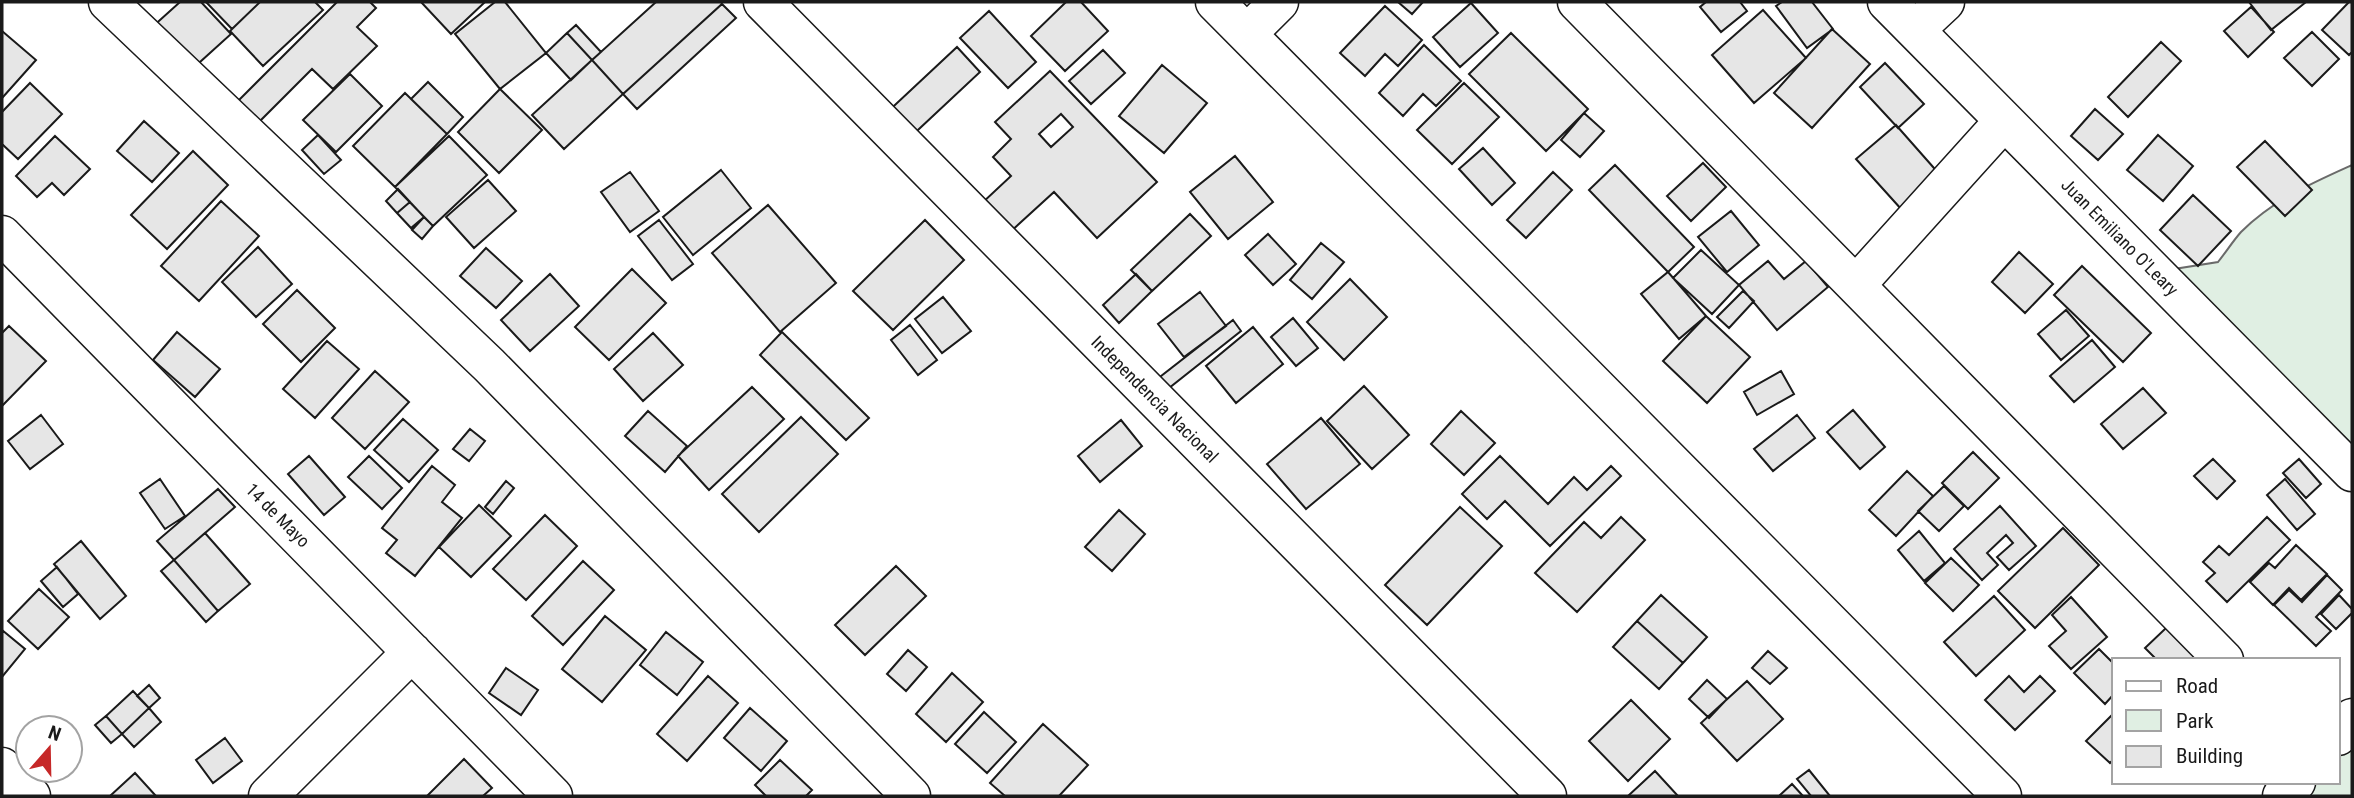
<svg xmlns="http://www.w3.org/2000/svg" width="2354" height="798" font-family="'Roboto Condensed',sans-serif">
<style>
.green{fill:#e0efe3;stroke:#6a6a6a;stroke-width:2}
.building{fill:#e6e6e6;stroke:#1a1a1a;stroke-width:2;fill-rule:evenodd}
.lines{fill:none;stroke-linecap:round;stroke-linejoin:round}
.minor-casing{stroke:#1a1a1a;stroke-width:41}
.minor{stroke:#fff;stroke-width:38}
.labels{text-anchor:middle;dominant-baseline:central;stroke-width:5;stroke-linejoin:round;paint-order:stroke}
.street-label{font-size:18px;fill:#1a1a1a;stroke:#fff}
</style>
<rect width="100%" height="100%" fill="#fff"/>
<path class="green" d="M2352 165V451L2168 270 2218 262C2226 252 2233 241 2241 232 2273 200 2312 183 2352 165Z
M2352 745V796H2287L2304 782H2338V756Z"/>
<path class="building" d="M180 2H201L231 34 190 71 150 29Z
M206 2H260L232 29Z
M260 2H315L323 10 263 66 230 31Z
M337 2H370L376 8 357 27 377 46 333 89 312 69 257 124 236 103Z
M421 2H485L451 34Z
M495 2H505L546 53 500 89 455 34Z
M656 2H721L722 4 623 94 592 60Z
M1066 2H1081L1108 31 1065 71 1031 36Z
M1398 2H1423L1412 14Z
M1706 2H1740L1747 11 1721 32 1700 7Z
M1782 2H1812L1833 29 1807 48 1776 6Z
M2249 2H2306L2271 30Z
M2349 2H2352V52L2349 55 2322 30Z
M1471 3 1498 33 1460 67 1433 37Z
M722 4 736 18 637 109 623 94Z
M1385 6 1422 40 1398 66 1385 54 1365 76 1340 53Z
M2251 7 2274 32 2248 57 2224 31Z
M1763 10 1806 58 1754 103 1712 55Z
M989 11 1036 62 1008 88 960 38Z
M576 25 601 52 592 60 567 33Z
M1832 29 1870 64 1812 128 1774 93Z
M2 31 36 60 3 97 2 96Z
M2312 32 2339 59 2312 86 2284 58Z
M567 33 592 60 571 80 546 53Z
M1511 33 1588 109 1546 151 1469 74Z
M2161 42 2181 61 2128 117 2108 97Z
M1424 45 1461 81 1436 106 1423 94 1403 116 1379 93Z
M957 47 980 72 904 143 881 118Z
M1103 50 1125 73 1091 104 1069 81Z
M592 60 623 94 564 149 532 115Z
M1885 63 1924 104 1898 128 1860 87Z
M1162 65 1207 103 1164 153 1119 116Z
M1050 71 1157 182 1097 238 1054 192 1009 233 981 204 1011 176 993 157 1011 139 995 122ZM1061 114 1073 127 1051 147 1039 134Z
M350 74 382 106 336 152 303 120Z
M428 82 463 117 447 134 411 99Z
M30 83 62 114 18 159 2 144V112Z
M1464 83 1499 117 1452 164 1417 130Z
M500 89 542 130 499 173 458 132Z
M405 93 447 134 395 187 353 146Z
M2095 109 2123 134 2098 160 2071 136Z
M1584 113 1604 131 1580 157 1561 140Z
M144 121 179 153 152 182 117 151Z
M1896 125 1941 176 1902 210 1856 159Z
M318 135 341 160 324 174 302 150Z
M2158 135 2193 166 2163 201 2127 170Z
M55 136 90 169 64 195 52 183 37 197 16 176Z
M449 136 487 175 433 226 395 187Z
M2265 141 2312 190 2285 216 2237 167Z
M1483 148 1515 183 1492 205 1459 169Z
M193 151 228 185 167 249 131 215Z
M1235 156 1273 202 1228 239 1190 192Z
M1703 163 1726 187 1691 221 1667 196Z
M1615 165 1694 247 1668 272 1589 190Z
M721 170 751 208 693 255 663 217Z
M630 172 659 211 630 232 601 192Z
M1553 172 1572 190 1526 238 1507 220Z
M488 180 516 211 474 248 446 217Z
M398 189 410 202 397 213 386 201Z
M2193 195 2231 231 2198 266 2160 230Z
M221 201 259 236 199 301 161 266Z
M410 202 424 217 411 228 397 213Z
M768 205 836 283 780 332 712 253Z
M1731 211 1759 245 1727 272 1698 237Z
M1190 214 1211 236 1152 291 1131 270Z
M424 217 433 226 422 239 412 230Z
M659 220 693 264 672 280 638 236Z
M925 220 964 260 893 330 853 291Z
M1268 234 1296 264 1273 285 1245 255Z
M1321 243 1344 262 1312 299 1290 280Z
M258 247 292 284 256 317 222 282Z
M486 248 522 281 496 308 460 276Z
M1701 250 1739 285 1712 314 1673 278Z
M2019 252 2053 284 2025 313 1992 282Z
M1768 261 1784 279 1806 261 1828 287 1777 330 1739 285Z
M2082 266 2151 333 2123 362 2054 295Z
M632 269 666 303 609 360 575 327Z
M1668 272 1706 316 1679 339 1641 294Z
M550 274 579 306 530 351 501 320Z
M1136 274 1152 291 1119 323 1103 305Z
M1350 279 1387 317 1344 360 1307 322Z
M297 290 335 328 301 362 263 324Z
M1743 291 1754 301 1729 328 1717 317Z
M1200 292 1226 326 1184 357 1158 324Z
M943 297 971 331 942 353 915 319Z
M2066 310 2089 336 2061 360 2038 334Z
M1706 316 1750 357 1707 403 1663 361Z
M1293 318 1318 348 1296 366 1271 337Z
M1233 320 1241 331 1164 392 1156 380Z
M910 325 937 360 918 375 891 340Z
M9 326 46 361 2 406V333Z
M1253 327 1283 364 1236 403 1206 366Z
M177 332 220 369 195 397 153 360Z
M782 332 869 418 846 440 760 355Z
M653 333 683 365 643 401 614 369Z
M2092 340 2115 367 2074 402 2050 376Z
M327 341 359 369 315 418 283 389Z
M375 371 409 402 365 449 332 418Z
M1781 371 1794 394 1757 415 1744 392Z
M1364 386 1409 435 1372 469 1327 421Z
M752 387 784 419 709 490 678 456Z
M2143 388 2166 413 2123 449 2101 424Z
M1853 410 1885 447 1860 469 1827 432Z
M648 411 687 446 665 472 625 436Z
M1461 411 1495 443 1464 475 1431 444Z
M41 415 63 444 30 469 8 441Z
M1797 415 1815 438 1773 471 1754 449Z
M801 417 838 454 759 532 722 494Z
M1321 418 1360 464 1306 509 1267 464Z
M403 419 438 450 409 482 374 450Z
M1121 420 1142 446 1100 482 1078 456Z
M470 429 485 441 469 461 453 449Z
M1973 452 1999 478 1968 509 1942 483Z
M309 456 345 497 324 515 288 474Z
M369 456 402 488 382 509 348 477Z
M1500 456 1548 504 1574 477 1587 490 1611 466 1621 476 1550 546 1505 501 1487 519 1462 494Z
M2213 459 2235 481 2217 499 2194 476Z
M2299 459 2321 484 2306 498 2283 473Z
M432 466 455 485 442 502 462 518 415 576 386 553 397 540 382 528Z
M1907 471 1933 496 1896 536 1869 510Z
M160 479 185 516 165 529 140 493Z
M2285 479 2315 514 2297 530 2267 495Z
M506 481 514 488 493 514 485 507Z
M1944 486 1964 506 1939 531 1918 511Z
M218 489 235 507 174 560 157 541Z
M479 505 511 536 471 577 439 547Z
M2000 506 2036 546 2009 570 1997 557 2013 543 2006 535 1987 553 1998 565 1982 580 1954 549Z
M1460 507 1502 546 1427 625 1385 585Z
M1119 510 1145 534 1112 571 1085 547Z
M545 515 577 546 526 600 493 569Z
M1621 517 1645 540 1577 612 1535 573 1584 522 1601 538Z
M2267 517 2290 540 2227 602 2206 581 2215 573 2203 562 2219 546 2229 555Z
M2063 528 2099 565 2035 628 1998 591Z
M1919 531 1945 563 1924 581 1898 550Z
M205 533 250 584 218 611 174 560Z
M81 541 126 596 100 619 54 564Z
M2296 545 2327 574 2301 600 2289 588 2273 605 2250 582 2269 563 2275 568Z
M1951 558 1979 585 1953 611 1925 583Z
M174 560 218 611 206 622 161 571Z
M583 561 614 590 563 645 532 616Z
M896 566 926 596 865 655 835 625Z
M57 567 78 594 63 607 41 581Z
M2327 575 2342 590 2316 617 2331 631 2316 646 2274 605 2289 590 2302 602Z
M39 589 69 617 38 649 8 621Z
M1661 595 1707 637 1683 663 1637 621Z
M2339 595 2352 609V613L2336 629 2321 614Z
M1994 596 2025 630 1976 676 1944 642Z
M2071 597 2107 637 2071 669 2049 646 2066 631 2052 615Z
M605 616 646 650 602 702 562 669Z
M1637 621 1683 663 1659 689 1613 647Z
M2166 628 2211 660H2157L2145 648Z
M2 630 25 649 2 677Z
M666 632 703 662 677 695 640 665Z
M2099 649 2114 664V694L2105 704 2074 673Z
M908 650 927 667 906 691 887 674Z
M1768 651 1787 668 1770 684 1752 668Z
M506 668 538 690 521 715 489 693Z
M952 673 983 702 946 742 916 714Z
M708 676 738 703 687 761 657 734Z
M2009 676 2024 692 2040 676 2055 691 2015 730 1985 700Z
M1707 680 1727 699 1709 718 1689 699Z
M1747 681 1783 719 1737 761 1701 723Z
M149 685 160 698 149 708 137 696Z
M133 691 149 708 122 734 106 716Z
M1631 700 1670 739 1628 781 1589 741Z
M149 708 161 722 134 747 122 734Z
M750 708 787 741 761 771 724 738Z
M984 712 1016 742 987 773 955 744Z
M2114 713V759L2110 763 2086 741Z
M106 716 122 734 111 743 95 725Z
M1043 724 1088 765 1059 796H1005L990 783Z
M225 738 242 761 213 783 196 760Z
M464 759 492 788 483 796H427Z
M780 760 812 790 806 796H766L755 785Z
M1809 770 1830 796H1811L1797 779Z
M1655 771 1678 796H1628Z
M135 773 156 796H110Z
M1792 784 1803 796H1779Z"/>
<g class="lines">
<defs>
<path id="minor" d="M108 2 489 365 911 796
M763 2 1547 796
M1215 2 2002 796
M1577 2 2224 660
M1887 2 2352 472
M1915 30 1945 2
M1247 34 1279 2
M2 235 553 796
M1856 285 2004 121
M2338 736 2352 718
M2 767 31 796
M268 796 412 652
M2282 796 2296 782"/>
</defs>
<use href="#minor" class="minor-casing"/>
<use href="#minor" class="minor"/>
</g>
<g class="labels">
<g class="street-label">
<text transform="translate(2120 237) rotate(45)">Juan Emiliano O'Leary</text>
<text transform="translate(1155 399) rotate(45)">Independencia Nacional</text>
<text transform="translate(278 515) rotate(45)">14 de Mayo</text>
</g>
</g>
<rect width="2354" height="798" fill="none" stroke="#1a1a1a" stroke-width="7"/>
<rect x="2112" y="658" width="228" height="126" fill="#ffffff" stroke="#a3a3a3" stroke-width="2"/>
<rect x="2126" y="681" width="35" height="10" fill="#ffffff" stroke="#a3a3a3" stroke-width="2"/>
<text x="2176" y="693" font-size="21" fill="#1a1a1a">Road</text>
<rect x="2126" y="710" width="35" height="21" fill="#e0efe3" stroke="#a3a3a3" stroke-width="2"/>
<text x="2176" y="728" font-size="21" fill="#1a1a1a">Park</text>
<rect x="2126" y="746" width="35" height="21" fill="#e6e6e6" stroke="#a3a3a3" stroke-width="2"/>
<text x="2176" y="763" font-size="21" fill="#1a1a1a">Building</text>
<g transform="translate(49 749) rotate(20)"><circle r="33" fill="#ffffff" stroke="#a3a3a3" stroke-width="2"/>
<path d="M0-5L12 26L0 18L-12 26Z" fill="#c62828"/>
<text y="-10" font-size="19" font-weight="bold" text-anchor="middle" fill="#1a1a1a">N</text>
</g>
</svg>
